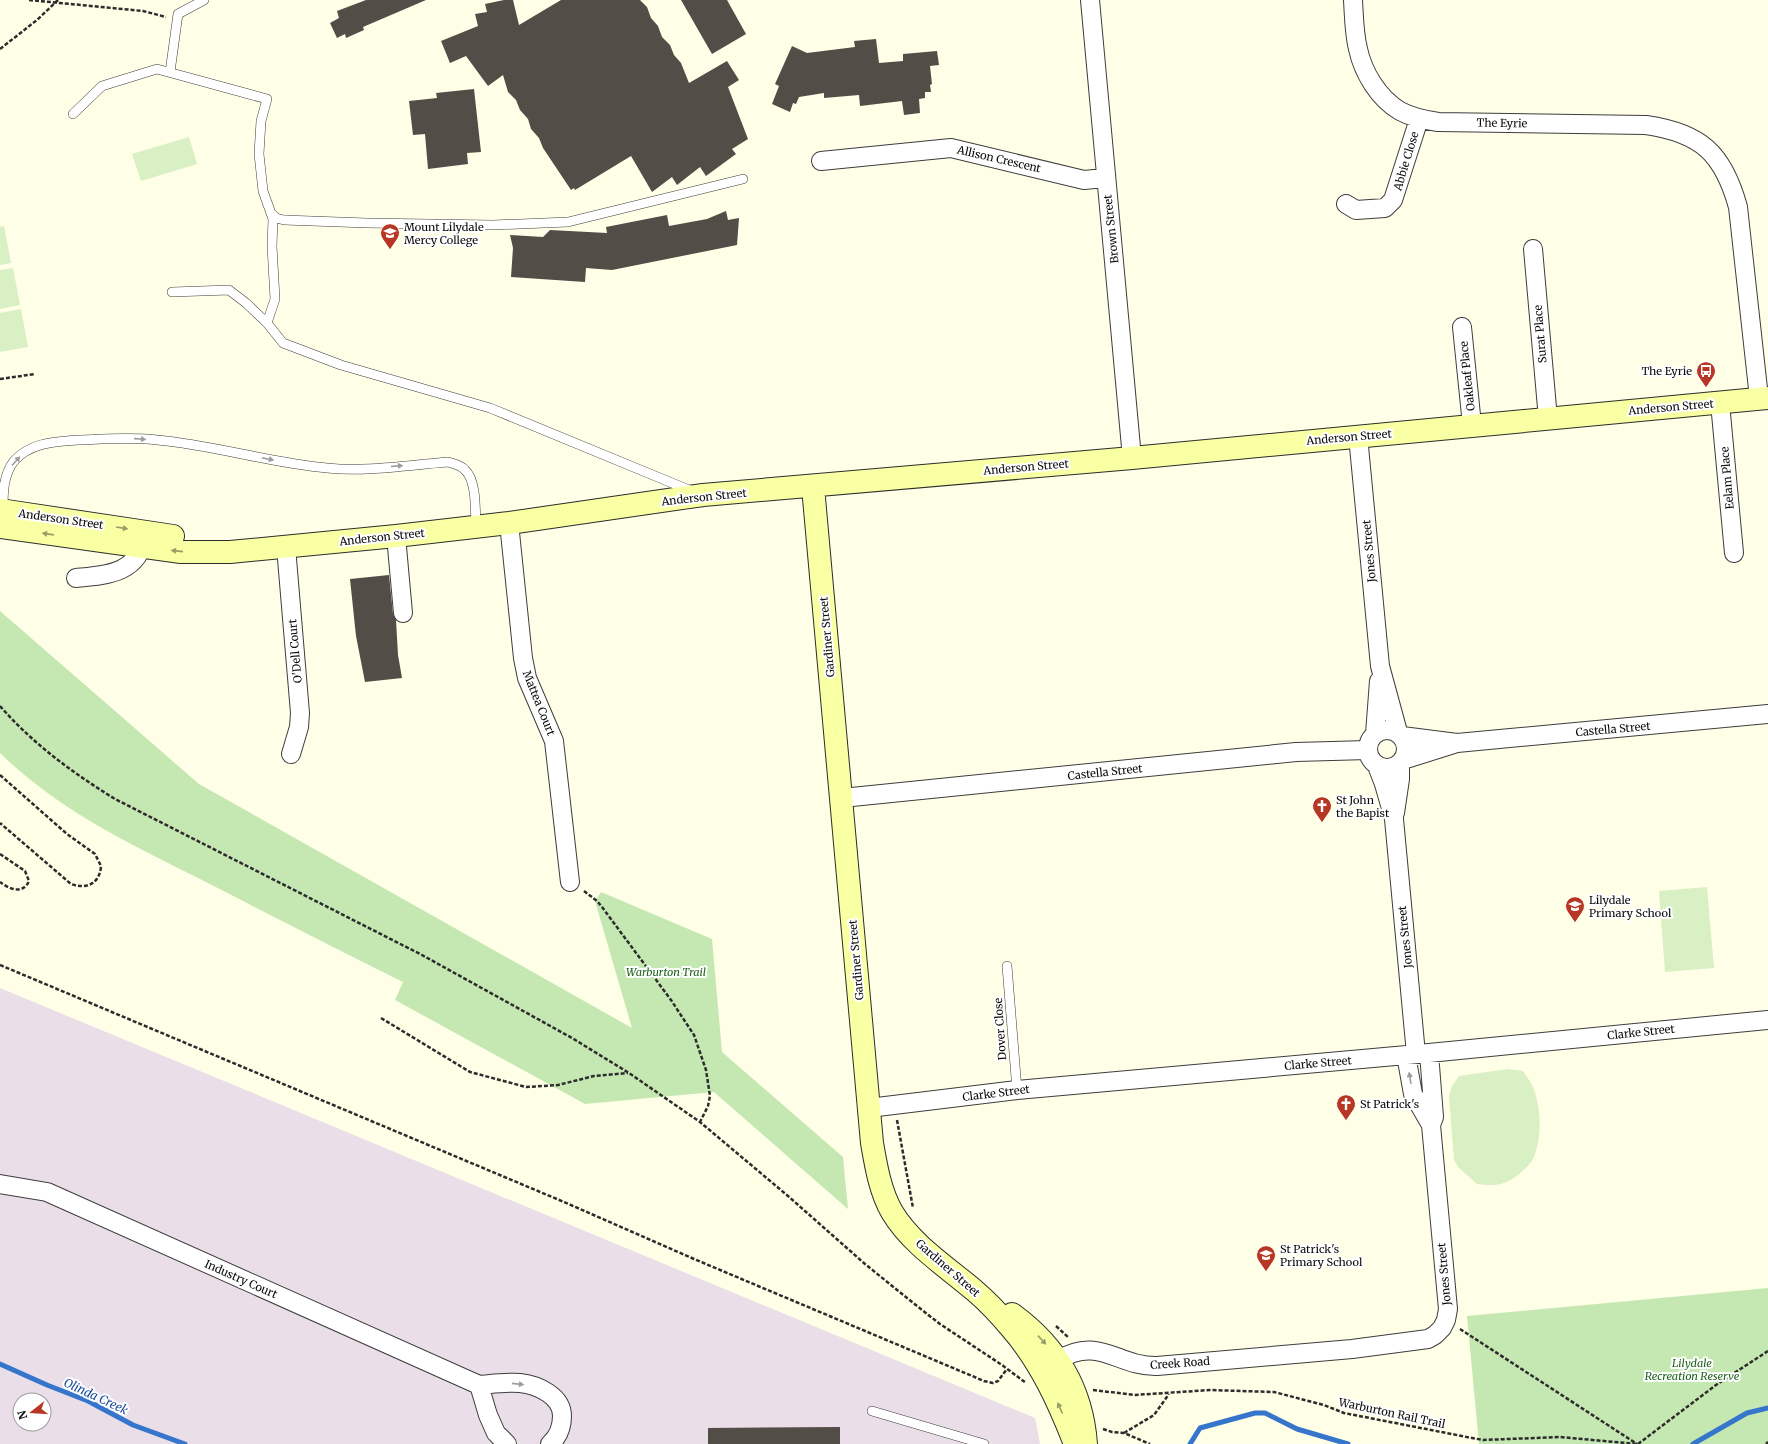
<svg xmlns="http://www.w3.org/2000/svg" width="1768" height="1444" font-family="Merriweather,serif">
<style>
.industrial{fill:#eadee9;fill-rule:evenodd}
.green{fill:#c5e8b3}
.pitch{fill:#d9efc4}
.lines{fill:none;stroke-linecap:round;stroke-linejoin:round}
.stream{stroke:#3575cc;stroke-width:5}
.building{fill:#534d47}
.service-casing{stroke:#3d3d3d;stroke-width:10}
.minor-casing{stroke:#3d3d3d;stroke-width:20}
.secondary-casing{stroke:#2c2c2c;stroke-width:24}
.path{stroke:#2c2c2c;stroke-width:2.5;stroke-dasharray:4 2;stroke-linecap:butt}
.service{stroke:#fff;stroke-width:9}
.minor{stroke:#fff;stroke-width:18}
.secondary{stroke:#f9ffa3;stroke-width:22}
.oneway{fill:#9d9d9d}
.oneway2{fill:#999d66}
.labels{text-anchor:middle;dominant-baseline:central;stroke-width:4;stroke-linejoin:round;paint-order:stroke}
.street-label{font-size:11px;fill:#0a0a0a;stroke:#fff}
.poi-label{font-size:11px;fill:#0a0a0a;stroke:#fff;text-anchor:start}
.park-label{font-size:11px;font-style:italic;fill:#1e601c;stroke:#fff}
.water-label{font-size:12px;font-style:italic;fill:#164999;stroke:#fff}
</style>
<rect width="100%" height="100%" fill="#fffee7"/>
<path class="industrial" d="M0 988 1035 1418 1040 1444H0ZM20 1400H44V1424H20Z"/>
<path class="green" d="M0 611 199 784 632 1028 595 901 601 892 712 939 722 1052 843 1157 848 1209 714 1092 585 1104 395 1000 403 982C337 949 270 915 204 881 132 845 58 810 0 753Z
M1768 1288V1444H1479L1467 1316Z"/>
<path class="pitch" d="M189 137 197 164 141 181 132 154Z
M4 226 11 263 0 265V227Z
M13 268 20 305 0 309V270Z
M21 309 28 347 0 352V313Z
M1707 887 1714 968 1665 972 1659 891Z
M1508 1069 1523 1071C1527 1077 1532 1083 1534 1090 1541 1109 1542 1137 1534 1157 1530 1166 1514 1180 1504 1183 1495 1186 1486 1185 1477 1184L1459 1168 1454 1160 1449 1096 1452 1086 1459 1076Z"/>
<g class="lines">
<path class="stream" d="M0 1364 47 1385 88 1401 133 1425 185 1444
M1190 1444 1200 1428 1255 1413H1265L1297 1429 1348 1444
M1693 1444 1747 1413 1768 1408"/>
</g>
<path class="building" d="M366 0H426L363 27 364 30 346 38 345 34 337 38 330 23 339 18 337 11Z
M504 0H513L519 25 561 0H640L647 7 651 18 658 26 662 37 670 45 674 55 681 63 689 83 727 61 739 80 728 87 748 139 732 149 736 154 706 176 700 167 677 185 672 177 652 192 631 156 575 190 574 188 571 190 543 148 539 138 531 129 528 119 520 110 516 100 508 92 503 75 488 86 466 56 450 63 441 41 478 26 475 14 487 12 485 4Z
M681 0H727L746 34 712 54Z
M876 39 879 63 903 61V54L937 51 939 65 930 66 932 84 930 85 931 92H925V98L919 99 920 113 904 115 902 101 860 106 859 95 824 98V93L799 97 796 104 793 103 790 112 772 104 779 86 775 84 792 46 807 53 855 47 854 41Z
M474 89 481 152 467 153 468 164 428 169 425 134 413 135 409 101 437 98 436 93Z
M726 211 728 220 739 218 737 245 612 270 586 268 585 282 511 277 513 248 510 235 543 237 550 230 607 233 606 227 667 215 669 226 707 219Z
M389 575 393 614 396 620 398 655 402 678 365 682 356 636 350 579Z
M840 1427V1444H708V1428Z"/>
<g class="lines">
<defs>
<path id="service" d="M170 72 178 14 204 0
M73 114 102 86 157 69 267 99 261 121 259 154 263 191 273 219 272 246 275 299 267 323
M272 214 276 218 284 220 367 223 493 225 568 222 743 179
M172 292 229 290 246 303 267 323 283 343 341 365 490 408 694 492
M3 510C3 494 3 475 14 461 31 442 55 442 78 440 105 439 130 437 157 440 214 445 270 463 327 468 367 472 408 465 448 462 454 464 461 465 465 470 477 481 475 511 476 526
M1007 966 1017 1090
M872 1411 984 1444"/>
<path id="minor" d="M1090 0 1132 458
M1353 0C1354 16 1354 33 1358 49 1363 72 1378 98 1400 111 1411 117 1425 120 1438 122L1646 125C1701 133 1723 153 1738 207L1759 398
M821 161 951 148 1084 180 1105 178
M1346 204 1356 210 1385 208 1393 200 1419 119
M1533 249 1548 419
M1462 327 1472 425
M1720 403 1734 553
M1358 436 1380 666 1398 732
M509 523 523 658 527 678 554 741 570 882
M396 536 403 613
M286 547 300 713 299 727 291 754
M76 578C109 575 139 573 145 535
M1368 749a19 19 0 1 1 38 0a19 19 0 1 1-38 0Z
M1375 734 1379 681
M1402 736 1457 743 1768 714
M1403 760 1454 744
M1377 766 1384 784 1394 819 1416 1054
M842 798 1296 752 1368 750
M1395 813 1400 779V764
M1429 1053 1434 1117 1431 1125
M869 1108 1017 1090 1429 1053 1768 1020
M0 1184 47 1192 479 1385C492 1384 506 1382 520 1383 538 1385 562 1396 562 1416 562 1427 558 1437 550 1444
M1058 1360C1099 1335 1118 1367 1157 1366L1352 1349 1428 1339 1435 1335 1442 1328 1446 1320 1448 1309 1431 1125 1413 1094 1406 1055
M479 1385 488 1415 496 1433 507 1444"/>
<path id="secondary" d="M813 487 872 1143C876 1166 880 1191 892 1212 911 1244 947 1267 975 1291 988 1302 1000 1315 1011 1328 1040 1361 1059 1403 1075 1444
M0 510 173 536
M0 527 181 552H230L396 536 509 523 703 495 1132 458 1768 398
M1012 1314C1056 1346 1082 1389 1086 1444"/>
</defs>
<use href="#service" class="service-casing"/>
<use href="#minor" class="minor-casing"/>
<use href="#secondary" class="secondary-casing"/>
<path class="path" d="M29 0 143 11 166 17
M0 49 37 20 58 0
M0 379 35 374
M0 706C33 744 73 773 115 799L422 955 572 1038 629 1073 700 1122 788 1196 865 1264 922 1310 940 1324 1002 1365 1026 1383
M0 775 67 834 95 854 101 866C100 883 87 890 71 884L0 823
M0 854 25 871 29 881C23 895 9 889 0 882
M584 891 597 901 602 907 671 1000 694 1035 706 1070 710 1096 708 1106 700 1122
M0 965 564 1202 694 1259 984 1381 993 1383 998 1381 1007 1369
M381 1018 470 1072 526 1087 558 1085 594 1076 628 1073
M897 1120 913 1208
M1056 1326 1069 1338
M1460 1329 1637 1444
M1093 1390 1135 1395 1210 1390 1274 1392 1324 1405 1344 1413 1472 1438 1483 1440 1560 1437 1637 1444
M1103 1429 1112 1432 1124 1433 1150 1444
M1124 1433 1154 1415 1169 1394
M1638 1444 1716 1385 1768 1351
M1766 1444 1768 1442"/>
<use href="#service" class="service"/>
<use href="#minor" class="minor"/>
<use href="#secondary" class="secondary"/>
</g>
<defs><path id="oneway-solid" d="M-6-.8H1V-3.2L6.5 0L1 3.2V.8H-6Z"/></defs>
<g class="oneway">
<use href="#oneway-solid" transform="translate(140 439) rotate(4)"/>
<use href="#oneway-solid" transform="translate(268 459) rotate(11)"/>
<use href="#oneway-solid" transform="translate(16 461) rotate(-48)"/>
<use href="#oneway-solid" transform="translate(397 466) rotate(-5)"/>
<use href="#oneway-solid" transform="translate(1410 1078) rotate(-99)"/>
<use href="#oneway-solid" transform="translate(518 1384) rotate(6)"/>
</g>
<g class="oneway2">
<use href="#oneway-solid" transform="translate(122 528) rotate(9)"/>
<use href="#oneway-solid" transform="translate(48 534) rotate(-172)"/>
<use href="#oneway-solid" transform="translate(177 551) rotate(-174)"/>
<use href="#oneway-solid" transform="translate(1042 1340) rotate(47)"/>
<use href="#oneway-solid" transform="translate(1060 1408) rotate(-114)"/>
</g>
<defs>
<symbol id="school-pin" viewBox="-11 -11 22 30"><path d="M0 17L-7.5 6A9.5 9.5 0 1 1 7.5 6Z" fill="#b83724" stroke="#fff"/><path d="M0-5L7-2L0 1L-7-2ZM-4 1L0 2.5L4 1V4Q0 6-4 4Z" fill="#fff"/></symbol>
<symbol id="bus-pin" viewBox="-11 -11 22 30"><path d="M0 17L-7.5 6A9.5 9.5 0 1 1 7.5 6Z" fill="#b83724" stroke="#fff"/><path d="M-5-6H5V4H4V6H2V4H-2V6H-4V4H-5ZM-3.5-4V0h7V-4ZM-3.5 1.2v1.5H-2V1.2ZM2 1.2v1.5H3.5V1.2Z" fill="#fff"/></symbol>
<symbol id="church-pin" viewBox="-11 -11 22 30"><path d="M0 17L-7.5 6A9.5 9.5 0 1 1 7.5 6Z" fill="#b83724" stroke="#fff"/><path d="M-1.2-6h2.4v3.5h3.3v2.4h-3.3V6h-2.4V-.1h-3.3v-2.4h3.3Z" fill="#fff"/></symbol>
</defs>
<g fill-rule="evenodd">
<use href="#school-pin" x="379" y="222" width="22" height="30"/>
<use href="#bus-pin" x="1695" y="360" width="22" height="30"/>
<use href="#church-pin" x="1311" y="795" width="22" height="30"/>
<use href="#school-pin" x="1564" y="895" width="22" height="30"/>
<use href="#church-pin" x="1335" y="1093" width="22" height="30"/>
<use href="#school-pin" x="1255" y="1244" width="22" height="30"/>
</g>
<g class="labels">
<g class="street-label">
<text transform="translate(1502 123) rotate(1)">The Eyrie</text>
<text transform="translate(999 159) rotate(13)">Allison Crescent</text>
<text transform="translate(1406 161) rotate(-73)">Abbie Close</text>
<text transform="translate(1111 229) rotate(-96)">Brown Street</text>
<text transform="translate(1540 334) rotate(-95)">Surat Place</text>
<text transform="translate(1467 376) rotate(-96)">Oakleaf Place</text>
<text transform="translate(1671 407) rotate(-5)">Anderson Street</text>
<text transform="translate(1349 437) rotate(-5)">Anderson Street</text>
<text transform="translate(1026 467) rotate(-5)">Anderson Street</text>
<text transform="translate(1727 478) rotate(-95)">Eelam Place</text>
<text transform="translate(704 497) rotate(-6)">Anderson Street</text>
<text transform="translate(61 519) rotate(8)">Anderson Street</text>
<text transform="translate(382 537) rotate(-6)">Anderson Street</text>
<text transform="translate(1369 551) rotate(-95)">Jones Street</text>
<text transform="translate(827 637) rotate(-95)">Gardiner Street</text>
<text transform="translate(295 651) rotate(-95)">O'Dell Court</text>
<text transform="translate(539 703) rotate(68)">Mattea Court</text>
<text transform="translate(1613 729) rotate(-5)">Castella Street</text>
<text transform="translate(1105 772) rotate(-6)">Castella Street</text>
<text transform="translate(1405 937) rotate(-96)">Jones Street</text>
<text transform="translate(856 960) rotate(-95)">Gardiner Street</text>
<text transform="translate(1000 1029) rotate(-94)">Dover Close</text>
<text transform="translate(1641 1032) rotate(-6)">Clarke Street</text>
<text transform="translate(1318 1063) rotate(-5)">Clarke Street</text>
<text transform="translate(996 1093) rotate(-7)">Clarke Street</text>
<text transform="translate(948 1268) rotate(41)">Gardiner Street</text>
<text transform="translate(1444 1274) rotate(-95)">Jones Street</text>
<text transform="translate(241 1279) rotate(24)">Industry Court</text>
<text transform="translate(1180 1363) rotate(-4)">Creek Road</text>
<text transform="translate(1392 1413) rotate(12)">Warburton Rail Trail</text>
</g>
<g class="poi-label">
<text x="404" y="227">Mount Lilydale<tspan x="404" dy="13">Mercy College</tspan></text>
<text x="1692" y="371" text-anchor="end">The Eyrie</text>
<text x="1336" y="800">St John<tspan x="1336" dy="13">the Bapist</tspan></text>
<text x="1589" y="900">Lilydale<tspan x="1589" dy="13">Primary School</tspan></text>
<text x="1360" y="1104">St Patrick's</text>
<text x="1280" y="1249">St Patrick's<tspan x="1280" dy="13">Primary School</tspan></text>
</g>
<g class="park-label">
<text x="666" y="972">Warburton Trail</text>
<text x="1692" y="1363">Lilydale<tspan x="1692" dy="13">Recreation Reserve</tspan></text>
</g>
<g class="water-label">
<text transform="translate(96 1396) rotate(25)">Olinda Creek</text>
</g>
</g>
<g transform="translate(32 1412) rotate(253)"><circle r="19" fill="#ffffff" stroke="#9d9d9d"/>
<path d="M0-3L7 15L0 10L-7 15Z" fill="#b83724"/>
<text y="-6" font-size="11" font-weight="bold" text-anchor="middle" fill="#0a0a0a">N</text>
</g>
</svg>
